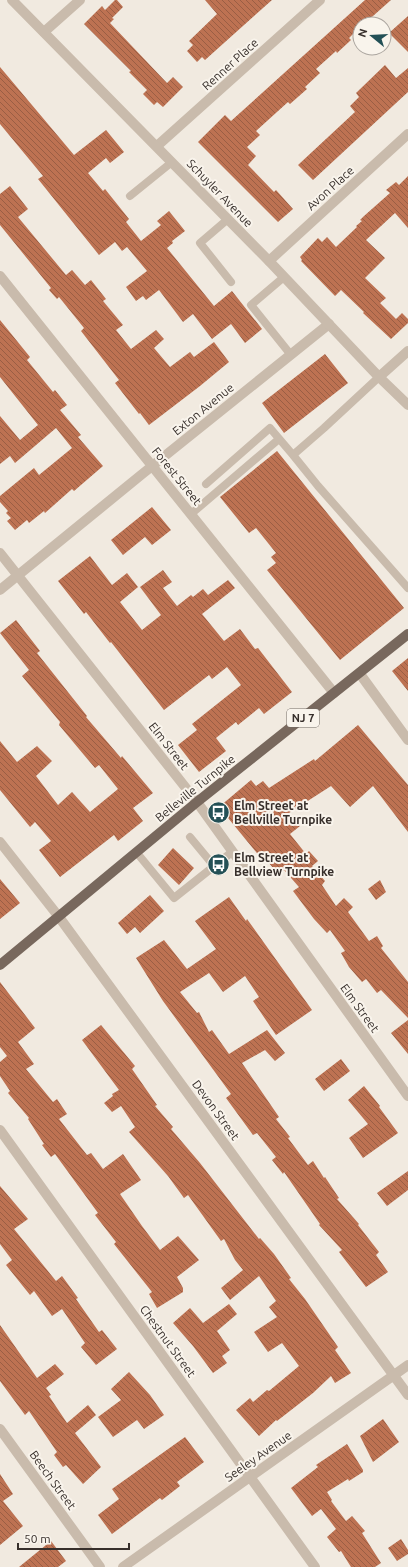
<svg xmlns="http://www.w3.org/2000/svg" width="408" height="1567" font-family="Ubuntu,sans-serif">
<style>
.building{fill:url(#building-back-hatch)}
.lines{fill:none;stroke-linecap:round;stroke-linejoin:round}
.service{stroke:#c9bbac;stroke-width:8}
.minor{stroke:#c9bbac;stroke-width:10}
.tertiary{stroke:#c9bbac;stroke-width:10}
.primary{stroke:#78685d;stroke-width:10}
.labels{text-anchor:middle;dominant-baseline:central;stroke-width:4;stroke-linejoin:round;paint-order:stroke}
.shield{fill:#f9f4ec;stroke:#716a65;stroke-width:1}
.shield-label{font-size:11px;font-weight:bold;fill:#372f2b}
.street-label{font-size:12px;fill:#372f2b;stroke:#f9f4ec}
.poi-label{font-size:12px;font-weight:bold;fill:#372f2b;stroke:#f9f4ec;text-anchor:start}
</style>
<defs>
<pattern id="building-back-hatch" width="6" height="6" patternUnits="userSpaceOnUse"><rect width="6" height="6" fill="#bd7252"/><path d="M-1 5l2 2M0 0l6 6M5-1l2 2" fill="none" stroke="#9a5e44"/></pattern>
</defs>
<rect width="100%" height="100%" fill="#f1eae0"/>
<path class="building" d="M115 0H117L123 7 112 18 114 19 110 23 167 83 173 77 183 87 163 107 157 102 154 105 143 94 147 90 129 72 131 71 84 24 102 6 105 10Z
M205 0H272L205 60 202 57 197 62 187 51 193 45 189 41 217 14Z
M365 0H391L364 24H360V27L349 38 351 40 337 53 336 51 316 69 320 73 305 87 307 89 290 104 288 102 256 131 260 135 247 147 256 156 248 165 274 192 276 190 293 209 278 222 198 142 225 115 231 121Z
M408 16V52L389 33Z
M385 65 396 78 408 68V92L313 180 298 165 355 112 350 106 359 97 356 93Z
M0 67 74 155 106 130 124 152 110 163 106 158 88 173 103 191 105 189 129 219 126 222 141 241 161 225 157 221 169 211 185 231 172 241 173 243 167 248 214 306 232 291 262 329 245 343 231 324 212 339 193 314 183 322 159 290 146 300 143 296 136 301 126 287 147 271 127 247 122 251 115 242 99 255 38 179 43 176 0 124Z
M408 176V228L395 213 366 240 385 258 365 278 386 298 380 303 396 319 402 313 408 319V323L391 339 363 313 364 312 341 290 335 296 301 261 302 260 300 257 318 238 322 242 327 237 336 247 357 227 356 226 362 221 360 220 364 216 390 193 386 190 396 182 399 185Z
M10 186 28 209 18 217 66 275 72 270 85 285 91 280 106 299 103 301 123 325 116 330 131 349 156 330 164 339 154 348 170 367 190 352 194 357 214 342 229 362 200 386 149 425 140 413 139 414 115 383 119 380 81 331 84 328 59 297 57 299 49 290 51 288 0 225V194Z
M0 320 30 357 27 360 53 392 55 390 67 405 60 410 81 435 78 437 103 466 74 491 72 489 45 513 44 511 29 523 27 520 15 530 7 521 11 518 6 513 8 511 0 502V496L34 468 39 475 72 448 56 428 15 463 10 456 0 464V416L20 440 38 425 0 377Z
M325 354 348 383 284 433 262 403Z
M277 451 404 608 340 660 267 570 276 563 271 557 276 553 256 528 249 533 220 497Z
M152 507 171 530 152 545 145 537 123 555 111 540Z
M90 556 112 585 127 573 138 587 120 602 142 630 161 615 140 587 163 570 172 582 163 588 177 606 191 595 193 597 203 589 208 595 228 580 235 588 202 614 224 641 240 629 255 649 258 648 292 692 264 714 259 708 238 725 236 722 216 738 226 751 199 772 178 745 197 730 192 724 241 685 227 667 212 679 209 675 164 710 111 642 110 643 86 612 84 614 58 581Z
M16 620 40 651 37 653 87 716 86 717 121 758 122 756 153 793 133 808 143 821 118 841 114 835 60 877 39 850 51 841 35 822 30 827 0 790V741L17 762 37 746 52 761 36 776 58 805 72 792 90 812 118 789 99 765 95 768 84 755 59 725 60 722 22 676 29 670 0 633Z
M408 658V691L392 671Z
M358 725 408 785V832L373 786 350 807 331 786 289 813 300 826 290 834 306 854 309 851 318 861 312 866 325 881 322 885 336 906 344 898 353 907 348 912 369 941 377 936 383 946 381 948 408 982V1018L381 990 377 993 366 979 362 982 349 967 341 953 345 951 330 930 327 933 314 919 293 891 299 887 284 870 279 875 263 856 261 858 219 807 251 780 256 786 263 781 269 788 314 759 315 761Z
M173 848 194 868 179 885 158 865Z
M0 879 20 903 0 919Z
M380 880 386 892 376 900 368 889Z
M150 895 164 911 140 933 135 927 127 934 118 923Z
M229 897 246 921 247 919 312 1010 276 1035 253 1001 259 997 245 976 223 992 209 973 180 992 197 1013 199 1012 209 1032 212 1030 229 1054 267 1030 285 1053 275 1061 265 1050 242 1063 279 1117 276 1119 290 1137 288 1138 308 1165 313 1161 324 1178 325 1177 339 1198 337 1199 359 1224 358 1225 379 1252 376 1255 388 1272 366 1287 339 1252 342 1250 319 1225 320 1224 284 1172 283 1174 272 1160 276 1157 257 1133 253 1135 226 1098 231 1094 163 1001 136 958 164 940 187 969 216 949 195 921Z
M0 982 35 1028 18 1042 34 1064 26 1069 53 1102 57 1099 67 1114 59 1119 87 1155 91 1153 103 1169 123 1154 141 1180 120 1194 142 1226 160 1250 178 1236 199 1260 177 1277 183 1288V1292L157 1308 149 1294 152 1292 114 1244 116 1242 95 1215 98 1213 55 1154 51 1157 42 1145 44 1144 28 1119 29 1118 8 1093 10 1091 0 1076V1062L7 1056 0 1047Z
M408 1020V1054L391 1033Z
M101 1025 135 1066 132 1069 157 1105 155 1106 173 1127 171 1129 200 1163 259 1239 260 1238 274 1254 291 1278 289 1279 305 1299 338 1347 335 1350 351 1373 335 1383 331 1376 313 1393 277 1421 276 1420 259 1436 236 1410 250 1398 253 1402 267 1390 269 1391 299 1366 282 1343 268 1352 254 1332 277 1317 269 1307 276 1301 259 1276 230 1300 221 1288 243 1270 235 1260 224 1239 221 1241 188 1195 184 1198 168 1176 129 1132 135 1127 121 1106 112 1112 104 1103 113 1096 112 1094 119 1090 82 1040Z
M341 1059 350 1071 324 1091 315 1079Z
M364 1086 380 1106 379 1107 398 1133 363 1158 349 1138 368 1124 348 1100Z
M408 1171V1190L387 1206 377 1193Z
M0 1186 28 1219 14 1229 56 1281 62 1276 78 1298 76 1299 99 1332 102 1330 117 1349 96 1365 81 1347 85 1343 62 1309 52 1316 34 1291 30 1295 6 1265 12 1260 0 1244Z
M229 1304 237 1314 217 1331 230 1350 222 1356 227 1363 213 1373 193 1346 173 1323 190 1308 203 1323Z
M0 1325 37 1378 55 1364 64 1374 46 1388 51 1395 49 1396 67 1423 88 1405 96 1415 75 1433 101 1467 83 1484 66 1465 63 1467 54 1455 57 1452 29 1411 25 1415 0 1381Z
M129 1372 150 1395 164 1415 144 1429 137 1420 113 1437 98 1417 121 1400 111 1389Z
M383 1419 399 1442 373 1462 360 1436Z
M185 1437 204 1462 177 1482 180 1486 162 1500 160 1498 112 1534 98 1515 119 1499 112 1489Z
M347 1444 363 1470V1472L349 1481 348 1479 327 1492 332 1500 331 1501 346 1521 352 1516 365 1531 362 1533 381 1563 375 1567H351L341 1551 339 1552 327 1537 336 1529 321 1509 312 1516 291 1488 318 1467 316 1465Z
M0 1474 13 1494 3 1501 23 1526 0 1545Z
M401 1539 408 1550V1554L397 1561 388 1548Z
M51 1541 66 1561 58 1567H19Z"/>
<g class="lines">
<path class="service" d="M130 196 172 162
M228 219 200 243 231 282
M284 277 251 305 291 355
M293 455 318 486 408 588
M206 484 270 428 293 455 324 428 379 377
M191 514 279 439
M190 837 214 866
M137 853 174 898 232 852"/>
<path class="minor" d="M44 32 80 0
M157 146 320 0
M269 261 408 134
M0 276 334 693
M379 377 408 351
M0 553 197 802 408 1096
M0 590 141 475 329 324
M360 674 408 740
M0 842 59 917 408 1395
M0 1130 315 1567
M0 1429 100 1567
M123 1567 408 1365"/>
<path class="tertiary" d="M12 0 269 261 379 377 408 405"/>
<path class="primary" d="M0 965 197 802 408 634"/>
</g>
<defs>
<symbol id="bus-disc" viewBox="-11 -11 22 22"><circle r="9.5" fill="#235056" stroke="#f9f4ec"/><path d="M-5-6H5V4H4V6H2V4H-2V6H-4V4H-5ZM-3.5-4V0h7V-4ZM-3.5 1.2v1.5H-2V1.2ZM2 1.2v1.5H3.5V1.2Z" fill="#fff"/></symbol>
</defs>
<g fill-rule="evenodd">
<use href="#bus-disc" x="206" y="800" width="25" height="25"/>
<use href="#bus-disc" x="206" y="852" width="25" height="25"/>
</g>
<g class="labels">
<rect class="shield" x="287" y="709" width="32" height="18" rx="3"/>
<g class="shield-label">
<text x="303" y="718">NJ 7</text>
</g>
<g class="street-label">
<text transform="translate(230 64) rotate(-42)">Renner Place</text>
<text transform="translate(330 188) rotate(-42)">Avon Place</text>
<text transform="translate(220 193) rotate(46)">Schuyler Avenue</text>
<text transform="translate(203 409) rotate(-39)">Exton Avenue</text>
<text transform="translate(177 476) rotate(51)">Forest Street</text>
<text transform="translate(169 746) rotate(52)">Elm Street</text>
<text transform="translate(195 788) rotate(-39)">Belleville Turnpike</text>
<text transform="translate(360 1008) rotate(54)">Elm Street</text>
<text transform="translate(216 1110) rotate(54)">Devon Street</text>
<text transform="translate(168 1341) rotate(54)">Chestnut Street</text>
<text transform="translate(258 1456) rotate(-35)">Seeley Avenue</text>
<text transform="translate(53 1480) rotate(54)">Beech Street</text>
</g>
<g class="poi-label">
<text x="234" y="805">Elm Street at<tspan x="234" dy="14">Bellville Turnpike</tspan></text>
<text x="234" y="857">Elm Street at<tspan x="234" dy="14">Bellview Turnpike</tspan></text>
</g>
</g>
<g transform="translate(372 36) rotate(288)"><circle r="19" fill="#f9f4ec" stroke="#aba59f"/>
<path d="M0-3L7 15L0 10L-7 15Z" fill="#235056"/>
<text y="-6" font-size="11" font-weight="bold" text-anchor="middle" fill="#372f2b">N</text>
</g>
<path d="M18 1543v6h111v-6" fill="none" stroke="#372f2b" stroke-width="2"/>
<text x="24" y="1543" font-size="12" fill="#372f2b" stroke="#f9f4ec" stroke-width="3" paint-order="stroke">50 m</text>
</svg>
